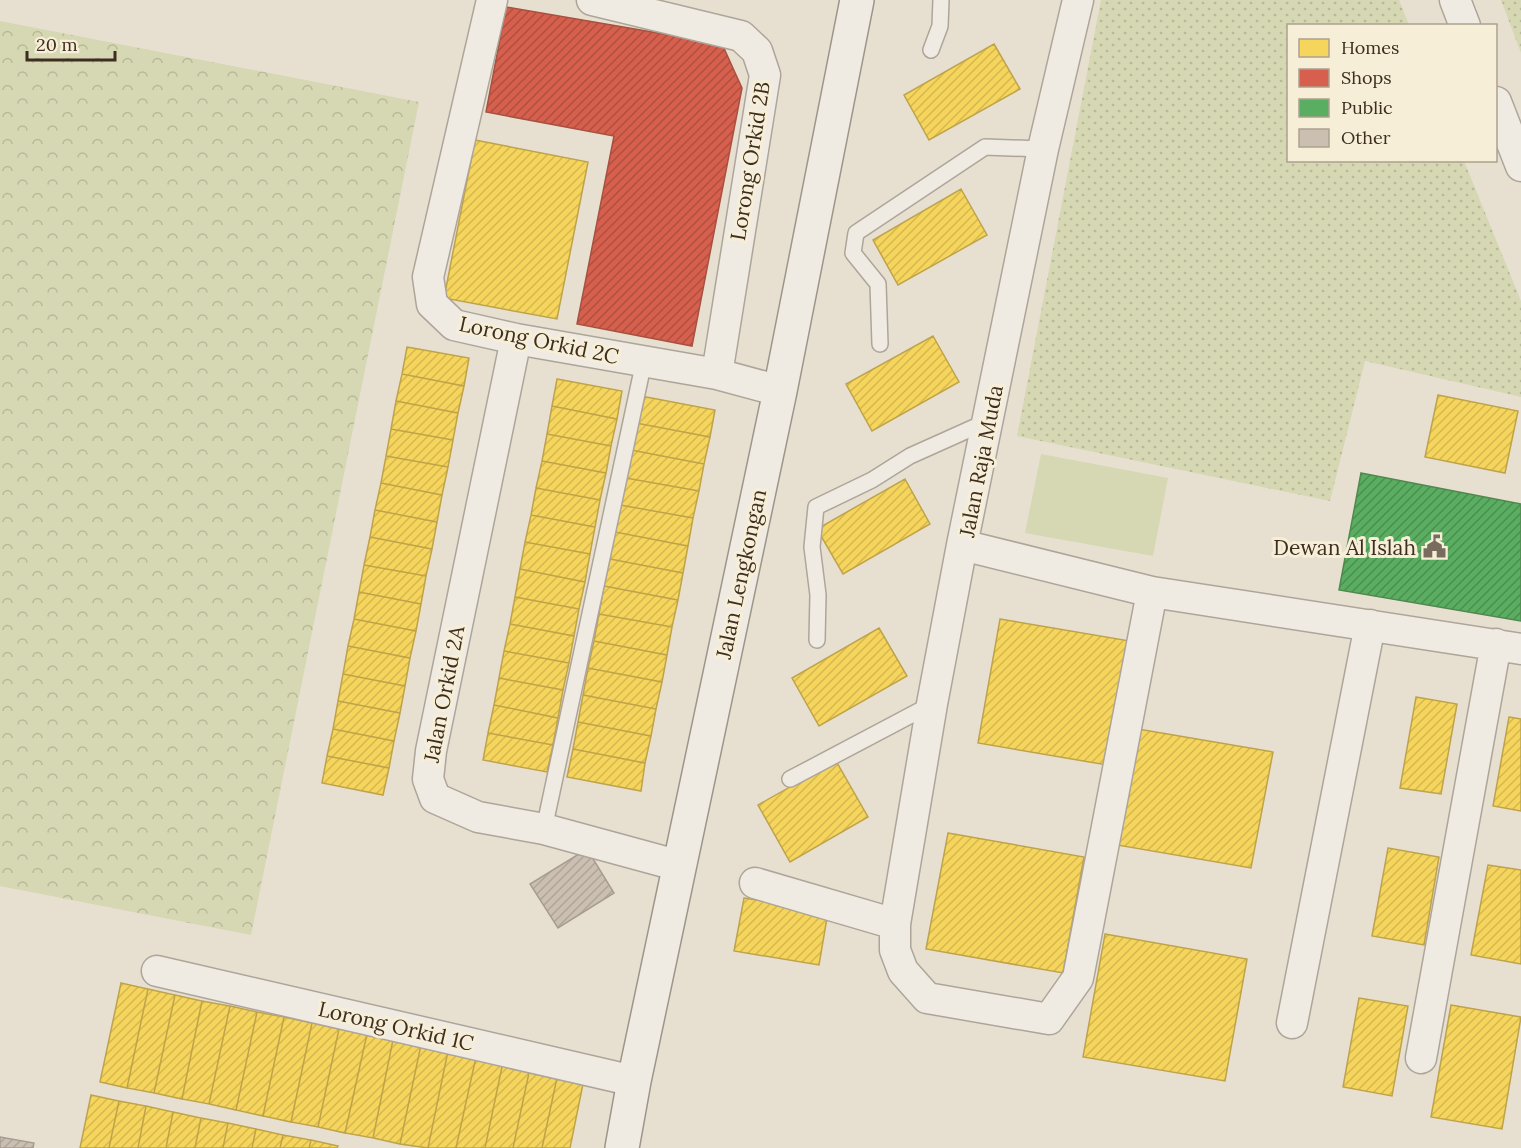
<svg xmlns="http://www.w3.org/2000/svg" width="1521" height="1148" font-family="Lora,serif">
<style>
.grass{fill:url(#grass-dots)}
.forest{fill:url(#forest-crowns)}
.pitch{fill:#d6d7b3}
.homes{fill:url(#homes-hatch);stroke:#bea34a;stroke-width:1.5}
.shops{fill:url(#shops-hatch);stroke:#a85140;stroke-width:1.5}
.public{fill:url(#public-hatch);stroke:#51884e;stroke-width:1.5}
.building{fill:url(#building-hatch);stroke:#a89c90;stroke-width:1.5}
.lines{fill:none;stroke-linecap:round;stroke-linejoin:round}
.lane-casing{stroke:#ada599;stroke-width:18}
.street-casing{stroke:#ada599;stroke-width:33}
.secondary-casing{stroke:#9c958a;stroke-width:36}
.lane{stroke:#efebe3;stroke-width:15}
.street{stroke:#efebe3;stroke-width:30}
.secondary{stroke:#efebe3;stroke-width:33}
.labels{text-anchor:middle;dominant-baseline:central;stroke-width:6;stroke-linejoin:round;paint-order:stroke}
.street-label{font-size:21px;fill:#3d2e20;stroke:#f7eed8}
.poi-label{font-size:21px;fill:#3d2e20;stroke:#f7eed8;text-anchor:end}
</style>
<defs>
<pattern id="grass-dots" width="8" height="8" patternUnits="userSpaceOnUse" patternTransform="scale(1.5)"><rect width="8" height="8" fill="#d6d7b3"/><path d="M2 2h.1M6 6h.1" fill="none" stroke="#b9b99a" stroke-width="1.8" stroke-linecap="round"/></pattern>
<pattern id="forest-crowns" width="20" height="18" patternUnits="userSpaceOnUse" patternTransform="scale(1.5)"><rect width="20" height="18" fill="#d6d7b3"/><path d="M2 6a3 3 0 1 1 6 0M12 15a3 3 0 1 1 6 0" fill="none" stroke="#b9b99a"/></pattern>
<pattern id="homes-hatch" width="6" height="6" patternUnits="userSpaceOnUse" patternTransform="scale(1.5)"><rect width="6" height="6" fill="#f6d55c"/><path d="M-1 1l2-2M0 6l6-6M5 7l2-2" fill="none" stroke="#d4b750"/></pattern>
<pattern id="shops-hatch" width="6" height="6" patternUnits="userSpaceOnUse" patternTransform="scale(1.5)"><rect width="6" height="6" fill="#d6604d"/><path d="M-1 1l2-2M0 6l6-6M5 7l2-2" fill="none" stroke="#af5040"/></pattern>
<pattern id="public-hatch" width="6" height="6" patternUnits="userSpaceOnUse" patternTransform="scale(1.5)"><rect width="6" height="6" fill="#5aae61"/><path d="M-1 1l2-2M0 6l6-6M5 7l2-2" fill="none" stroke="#4c8e50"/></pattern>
<pattern id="building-hatch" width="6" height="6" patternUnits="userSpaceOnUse" patternTransform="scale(1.5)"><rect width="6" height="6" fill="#cbbfb2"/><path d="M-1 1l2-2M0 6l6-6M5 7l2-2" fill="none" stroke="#afa499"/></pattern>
</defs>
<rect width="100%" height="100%" fill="#e7e0d1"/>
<path class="grass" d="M1101 0H1399L1409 25 1288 26V160L1464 161 1521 301V397L1365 361 1330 501 1017 436Z
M1501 0H1521V53Z"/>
<path class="forest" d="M0 21 419 102 251 935 0 886Z"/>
<path class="pitch" d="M1041 454 1168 478 1153 556 1025 533Z"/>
<path class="homes" d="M994 44 1020 89 929 140 904 95Z
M475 140 588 162 557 319 444 298Z
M961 189 987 235 898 285 873 240Z
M933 336 959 382 872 431 846 384Z
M407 347 469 358 464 386 402 374Z
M402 374 464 386 458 413 396 401Z
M557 379 622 391 617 419 552 406Z
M1438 395 1518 411 1505 473 1425 457Z
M641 396 715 410 710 437 636 423Z
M396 401 458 413 453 440 391 429Z
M552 406 617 419 611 446 547 434Z
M636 423 710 437 704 464 631 450Z
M391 429 453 440 448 467 386 456Z
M547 434 611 446 606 473 542 461Z
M631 450 704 464 699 491 626 478Z
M386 456 448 467 442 495 381 483Z
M542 461 606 473 600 500 536 488Z
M626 478 699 491 693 518 620 505Z
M905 479 930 524 843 574 817 529Z
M381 483 442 495 437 522 375 510Z
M536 488 600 500 595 527 531 515Z
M620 505 693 518 688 546 615 532Z
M375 510 437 522 432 549 370 537Z
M531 515 595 527 590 554 525 542Z
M615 532 688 546 683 573 610 559Z
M370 537 432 549 426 576 364 565Z
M525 542 590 554 585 582 520 569Z
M610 559 683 573 678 600 604 586Z
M364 565 426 576 421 604 359 592Z
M520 569 585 582 579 609 515 597Z
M604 586 678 600 672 627 599 614Z
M359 592 421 604 416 631 354 619Z
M515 597 579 609 574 636 510 624Z
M599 614 672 627 667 655 594 641Z
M354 619 416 631 410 658 348 646Z
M1000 619 1130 641 1107 765 978 743Z
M510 624 574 636 569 663 504 651Z
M879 628 907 676 819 726 792 678Z
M594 641 667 655 662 682 588 668Z
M348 646 410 658 405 686 343 674Z
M504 651 569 663 563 690 499 678Z
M588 668 662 682 656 709 583 695Z
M343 674 405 686 400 713 338 701Z
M499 678 563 690 558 718 494 705Z
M583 695 656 709 651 736 578 722Z
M1416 697 1457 704 1441 794 1400 788Z
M338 701 400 713 394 741 333 729Z
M494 705 558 718 553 745 488 733Z
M1509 717 1521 719V811L1493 806Z
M578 722 651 736 645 763 573 749Z
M333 729 394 741 389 768 327 756Z
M1138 729 1273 752 1251 868 1117 845Z
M488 733 553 745 547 772 483 760Z
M573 749 645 763 641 791 567 777Z
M327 756 389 768 383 795 322 783Z
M836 761 868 817 790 862 758 805Z
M948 833 1084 857 1063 973 926 949Z
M1388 848 1439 857 1424 945 1372 936Z
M1488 865 1521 870V964L1471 955Z
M744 898 828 912 819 965 734 951Z
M1105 934 1247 959 1225 1081 1083 1057Z
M121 983 148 989 127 1088 100 1082Z
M148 989 175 995 154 1093 127 1088Z
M175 995 202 1001 182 1099 154 1093Z
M1359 998 1408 1006 1392 1096 1343 1087Z
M202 1001 230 1006 209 1104 182 1099Z
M1451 1005 1521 1017 1502 1129 1431 1117Z
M230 1006 257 1012 236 1110 209 1104Z
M257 1012 284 1017 263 1116 236 1110Z
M284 1017 312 1023 291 1122 263 1116Z
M312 1023 339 1029 318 1127 291 1122Z
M339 1029 367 1034 345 1133 318 1127Z
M367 1034 393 1040 373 1138 345 1133Z
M393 1040 421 1045 400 1144 373 1138Z
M421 1045 448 1051 428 1148 400 1144Z
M448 1051 476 1057 456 1148H428Z
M476 1057 503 1062 485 1148H456Z
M503 1062 530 1068 513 1148H485Z
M530 1068 558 1073 542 1148H513Z
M558 1073 584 1079 570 1148H542Z
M91 1095 119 1101 109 1148H80Z
M119 1101 146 1106 138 1148H109Z
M146 1106 173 1112 166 1148H138Z
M173 1112 201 1118 195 1148H166Z
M201 1118 228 1123 223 1148H195Z
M228 1123 256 1129 252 1148H223Z
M256 1129 283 1135 280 1148H252Z
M283 1135 311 1140 309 1148H280Z
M311 1140 338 1146 337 1148H309Z"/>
<path class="shops" d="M506 7 722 44 742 88 692 346 577 324 614 136 486 112Z"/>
<path class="public" d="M1361 473 1521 504V621L1339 590Z"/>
<path class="building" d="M587 849 614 893 558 928 530 884Z
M0 1137 34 1143 33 1148H0Z"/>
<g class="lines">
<defs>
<path id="lane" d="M931 50 940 26 941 0
M880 344 878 284 853 253 856 233 985 147 1043 149
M817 640 818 595 812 547 816 507 872 480 910 456 988 421
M790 779 932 704
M544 829 644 361"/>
<path id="street" d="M492 0 428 277 432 304 454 325 516 339 717 374 780 391
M592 0 741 36 757 51 765 75 717 374
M1078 0 1043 149 962 545 1152 592 1521 649
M1455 0 1465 26
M1496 102 1521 166
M516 339 431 751 428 779 435 798 478 817 544 829 680 866
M962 545 932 704 895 924V950L903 971 927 998 1049 1019 1078 978 1152 592
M755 883 895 924
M157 971 634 1081
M1292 1023 1370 625
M1421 1058 1496 644"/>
<path id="secondary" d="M622 1148 634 1081 780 391 857 0"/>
</defs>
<use href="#lane" class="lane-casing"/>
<use href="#street" class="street-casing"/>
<use href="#secondary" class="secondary-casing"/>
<use href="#lane" class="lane"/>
<use href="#street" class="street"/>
<use href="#secondary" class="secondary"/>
</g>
<defs>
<symbol id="civic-bare" viewBox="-9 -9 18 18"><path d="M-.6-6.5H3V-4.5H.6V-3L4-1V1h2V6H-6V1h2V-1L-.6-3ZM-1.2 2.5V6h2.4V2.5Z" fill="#786c5e" stroke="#f7eed8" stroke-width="2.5" paint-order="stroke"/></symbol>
</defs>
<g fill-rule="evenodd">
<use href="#civic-bare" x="1418" y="530" width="33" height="33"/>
</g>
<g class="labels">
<g class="street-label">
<text transform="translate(750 161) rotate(-81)">Lorong Orkid 2B</text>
<text transform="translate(539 340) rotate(12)">Lorong Orkid 2C</text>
<text transform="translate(981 461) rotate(-79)">Jalan Raja Muda</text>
<text transform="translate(741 574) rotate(-78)">Jalan Lengkongan</text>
<text transform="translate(444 694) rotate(-79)">Jalan Orkid 2A</text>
<text transform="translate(396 1026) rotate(13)">Lorong Orkid 1C</text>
</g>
<g class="poi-label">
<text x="1416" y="547">Dewan Al Islah</text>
</g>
</g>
<rect x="1287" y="24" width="210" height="138" fill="#f7eed8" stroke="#ada18e" stroke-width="1.5"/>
<rect x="1299" y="39" width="30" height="18" fill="#f6d55c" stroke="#ada18e" stroke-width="1.5"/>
<text x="1341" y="54" font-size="18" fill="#3d2e20">Homes</text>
<rect x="1299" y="69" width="30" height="18" fill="#d6604d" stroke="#ada18e" stroke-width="1.5"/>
<text x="1341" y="84" font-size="18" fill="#3d2e20">Shops</text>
<rect x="1299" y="99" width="30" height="18" fill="#5aae61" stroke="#ada18e" stroke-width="1.5"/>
<text x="1341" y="114" font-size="18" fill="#3d2e20">Public</text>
<rect x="1299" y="129" width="30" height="18" fill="#cbbfb2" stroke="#ada18e" stroke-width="1.5"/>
<text x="1341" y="144" font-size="18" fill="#3d2e20">Other</text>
<path d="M27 51v9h88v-9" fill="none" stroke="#3d2e20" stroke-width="3"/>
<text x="36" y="51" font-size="18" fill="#3d2e20" stroke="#f7eed8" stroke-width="4.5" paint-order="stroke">20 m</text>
</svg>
